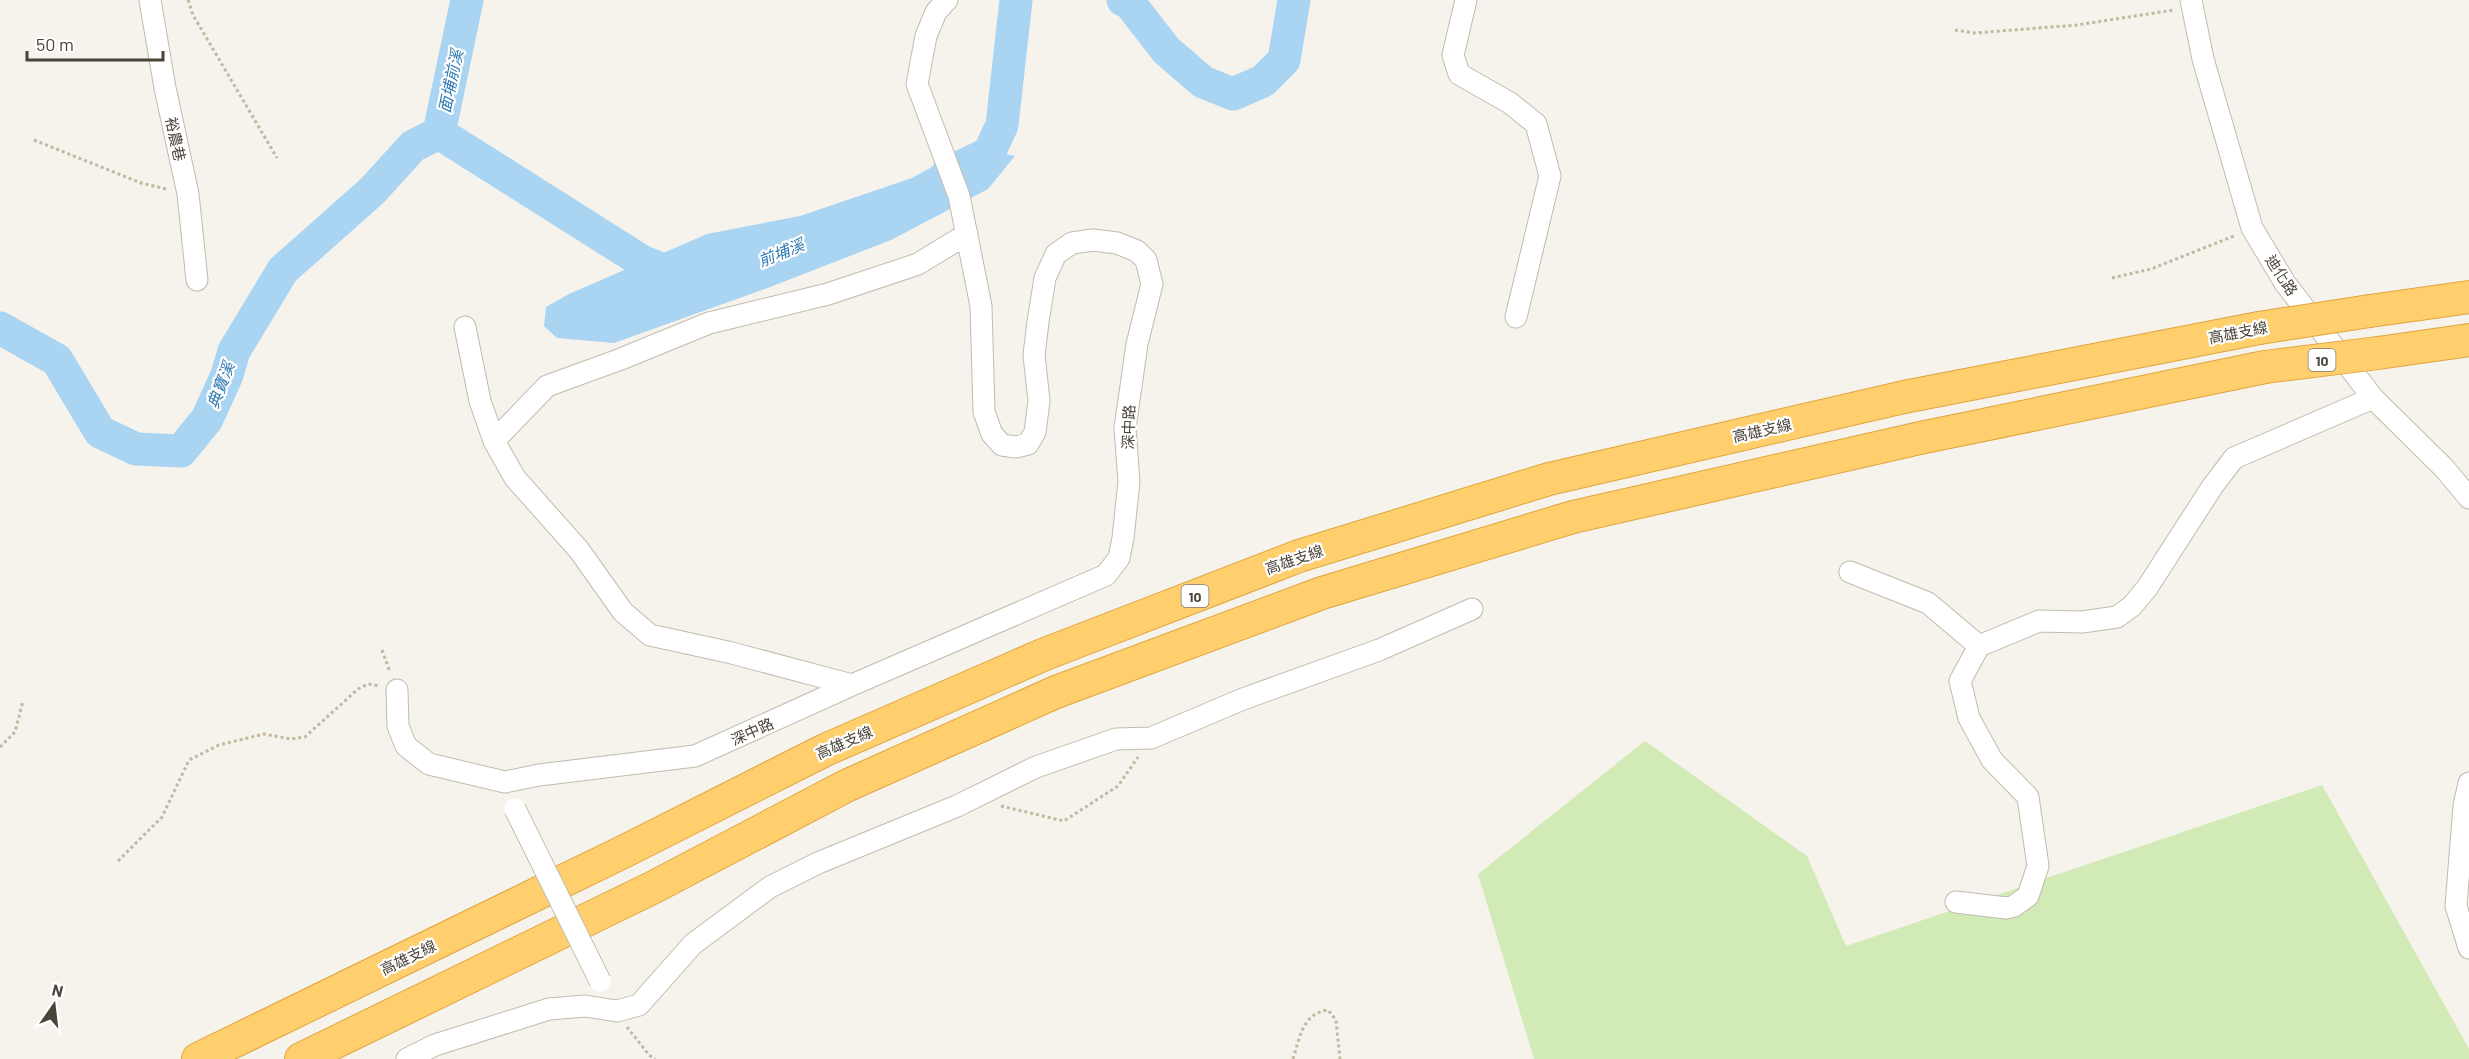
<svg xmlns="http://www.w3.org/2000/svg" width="2469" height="1059" font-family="Barlow,'Noto Sans TC',sans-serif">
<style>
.green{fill:#d2eab5}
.water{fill:#a9d4f2}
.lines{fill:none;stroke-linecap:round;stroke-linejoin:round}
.river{stroke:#a9d4f2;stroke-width:33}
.minor-casing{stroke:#c2bbae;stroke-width:23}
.highway-casing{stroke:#e0a43c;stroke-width:34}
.path{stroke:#c4b79f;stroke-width:3;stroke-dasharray:3 3;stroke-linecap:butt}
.minor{stroke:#fff;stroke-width:21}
.highway{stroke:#ffcf6e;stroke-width:32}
.minor-bridge-casing{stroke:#c2bbae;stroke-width:23;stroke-linecap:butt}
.highway-bridge-casing{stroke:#e0a43c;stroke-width:34;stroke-linecap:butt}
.minor-bridge{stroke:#fff;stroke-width:21}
.highway-bridge{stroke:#ffcf6e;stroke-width:32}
.labels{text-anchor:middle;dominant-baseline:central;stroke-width:4.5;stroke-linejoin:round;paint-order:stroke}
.shield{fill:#fff;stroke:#817c74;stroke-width:1.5}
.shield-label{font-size:14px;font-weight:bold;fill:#4b4439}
.street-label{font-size:15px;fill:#4b4439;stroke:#fff}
.water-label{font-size:16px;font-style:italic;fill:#2e7ab2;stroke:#fff}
</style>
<rect width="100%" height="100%" fill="#f6f3ec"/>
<path class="green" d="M1645 741 1807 856 1846 946 2322 785 2469 1049V1059H1534L1478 874Z"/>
<path class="water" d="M968 147 1015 156 988 189 891 240 765 289 614 343 557 338 544 326 546 307 569 294 707 234 800 216 912 178Z"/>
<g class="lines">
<path class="river" d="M1123 0 1128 1 1166 50 1203 82 1233 94 1263 81 1284 60 1294 0
M439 133 643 262 685 278
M948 173 989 153 1002 125 1016 0
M0 328 57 360 100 432 136 449 181 451 207 419 227 375 234 351 283 270 372 191 413 146 439 133 467 0"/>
<defs>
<path id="minor" d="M150 0 165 88 188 194 197 280
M1466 0 1453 55 1459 74 1510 103 1536 124 1550 176 1516 317
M2191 0 2203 59 2252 228 2285 283 2373 398 2444 468 2469 498
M465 327 480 401 494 441 515 478 579 550 623 612 650 635 732 653 852 685
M494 441 547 386 621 359 709 323 828 294 918 264 967 234
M1850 572 1928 603 1979 646 2039 621 2082 622 2117 617 2132 606 2147 588 2212 487 2234 458 2373 398
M397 690 398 726 406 746 429 764 505 782 539 775 695 756 852 685 1106 575 1119 558 1123 538 1129 482 1125 428 1137 344 1152 284 1146 260 1137 251 1117 243 1093 240 1072 243 1056 254 1045 278 1038 322 1034 355 1039 401 1035 432 1028 444 1016 447 1002 445 992 434 984 412 981 306 959 196 917 84 926 36 936 12 947 0
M2469 783 2464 806 2456 906 2469 948
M1956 902 2006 908 2014 906 2028 896 2038 866 2028 797 1992 760 1969 718 1960 681 1979 646
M407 1059 435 1045 549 1009 585 1006 617 1011 639 1005 693 944 770 887 818 863 957 806 1036 767 1116 739 1151 738 1243 699 1379 650 1472 609"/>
<path id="highway" d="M2370 311 2469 297
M2378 353 2469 340
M198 1059 627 850 825 750 1045 654 1299 556 1549 479 1904 397 2259 328
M301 1059 654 887 846 786 1056 692 1322 593 1573 517 1920 438 2265 367"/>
</defs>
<use href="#minor" class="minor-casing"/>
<use href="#highway" class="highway-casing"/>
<path class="path" d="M188 0 193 15 277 158
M1955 30 1975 33 2077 25 2174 10
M34 140 141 183 166 189
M2112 278 2151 269 2234 236
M382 650 390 672
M0 747 15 732 23 701
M1001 806 1064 821 1118 786 1138 757
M118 861 162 817 189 760 219 745 264 734 291 739 305 737 358 689 368 684 380 686
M627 1027 649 1055 655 1059
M1293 1059C1300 1037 1302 1014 1328 1010L1336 1020 1340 1059"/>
<use href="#minor" class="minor"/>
<use href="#highway" class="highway"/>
<defs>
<path id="minor-bridge" d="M515 809 600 981"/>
<path id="highway-bridge" d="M2259 328 2370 311
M2265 367 2378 353"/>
</defs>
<use href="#minor-bridge" class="minor-bridge-casing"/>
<use href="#highway-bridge" class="highway-bridge-casing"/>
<use href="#minor-bridge" class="minor-bridge"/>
<use href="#highway-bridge" class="highway-bridge"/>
</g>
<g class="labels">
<g class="shield">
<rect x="2308.5" y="349" width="27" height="22" rx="4.5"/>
<rect x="1181.5" y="585" width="27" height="22" rx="4.5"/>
</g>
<g class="shield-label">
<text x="2322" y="360">10</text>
<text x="1195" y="596">10</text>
</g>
<g class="street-label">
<text transform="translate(176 139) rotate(78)">裕農巷</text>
<text transform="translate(2282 275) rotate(57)">迪化路</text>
<text transform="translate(2238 332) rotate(-11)">高雄支線</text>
<text transform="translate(1128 427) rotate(-88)">深中路</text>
<text transform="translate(1762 430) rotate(-13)">高雄支線</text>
<text transform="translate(1294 559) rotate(-19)">高雄支線</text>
<text transform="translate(752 731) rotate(-24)">深中路</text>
<text transform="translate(844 742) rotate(-24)">高雄支線</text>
<text transform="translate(408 957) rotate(-26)">高雄支線</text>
</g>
<g class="water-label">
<text transform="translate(450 81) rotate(-78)">面埔前溪</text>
<text transform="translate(781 252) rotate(-22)">前埔溪</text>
<text transform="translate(220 385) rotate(-69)">典寶溪</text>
</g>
</g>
<g transform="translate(54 1005) rotate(14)" stroke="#ffffff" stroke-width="4.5" paint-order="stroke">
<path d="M0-4.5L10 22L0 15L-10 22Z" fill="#4b4439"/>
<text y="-9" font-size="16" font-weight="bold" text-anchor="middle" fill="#4b4439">N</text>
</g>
<path d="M27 51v9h136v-9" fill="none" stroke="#4b4439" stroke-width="3"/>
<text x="36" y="51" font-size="18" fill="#4b4439" stroke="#ffffff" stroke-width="4.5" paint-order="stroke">50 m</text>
</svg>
